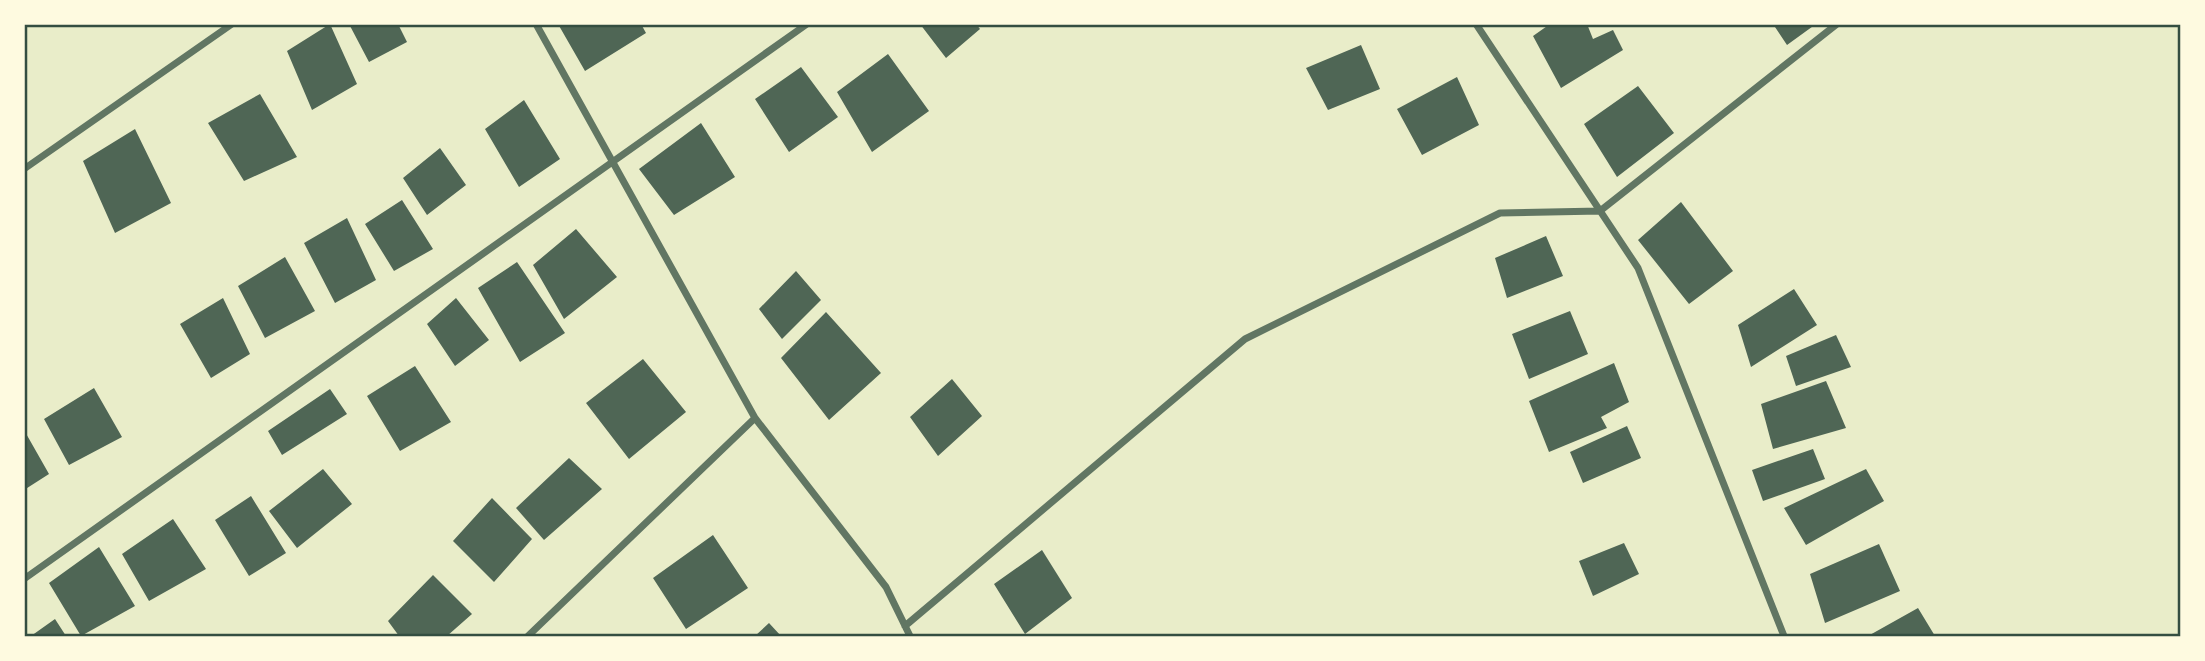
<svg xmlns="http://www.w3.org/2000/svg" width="2205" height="661" font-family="Commissioner,sans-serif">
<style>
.building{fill:#4f6655}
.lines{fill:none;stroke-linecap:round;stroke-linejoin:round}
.minor{stroke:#617663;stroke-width:7}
.neatline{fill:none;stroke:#344e41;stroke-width:2.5}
</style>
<rect width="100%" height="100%" fill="#e9edc9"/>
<path class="building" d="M330 24 357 84 312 110 287 51Z
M349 24H398L407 42 369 62Z
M558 24H641L646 33 585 71Z
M920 24H976L980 29 946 58Z
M1550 24H1587L1593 39 1613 30 1623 50 1561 88 1533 36Z
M1773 24H1816L1787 45Z
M1361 45 1380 89 1328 110 1306 68Z
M888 54 929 111 872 152 837 92Z
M801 67 838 117 789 152 755 99Z
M1457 77 1479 125 1422 155 1397 109Z
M1638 86 1674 133 1617 177 1584 124Z
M260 94 297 157 244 181 208 123Z
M524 100 560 159 519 187 485 129Z
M701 123 735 177 674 215 639 169Z
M135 129 171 203 115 233 83 161Z
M440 148 466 185 427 215 403 178Z
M402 200 433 249 394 271 365 224Z
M1681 202 1733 271 1689 304 1638 240Z
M347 218 376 280 335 303 304 243Z
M576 229 617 277 564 319 533 265Z
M1546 236 1563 276 1507 298 1495 258Z
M285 257 315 311 265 338 238 286Z
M517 262 565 333 520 362 478 288Z
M796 271 821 300 782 339 759 309Z
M1794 289 1817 325 1751 367 1738 325Z
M223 298 250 354 211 378 180 324Z
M456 298 489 340 455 366 427 324Z
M1570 311 1588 354 1529 379 1512 334Z
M826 312 881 373 829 420 781 358Z
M1836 335 1851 367 1796 386 1786 356Z
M643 359 686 412 629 459 586 403Z
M1614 363 1629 402 1601 417 1607 428 1549 452 1529 401Z
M415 366 451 422 400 451 367 396Z
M952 379 982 416 938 456 910 417Z
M1826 381 1846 428 1773 449 1761 404Z
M94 388 122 437 69 465 44 419Z
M330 389 347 414 282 455 268 431Z
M1627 426 1641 458 1583 483 1570 452Z
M24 430 49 474 24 490Z
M1813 449 1825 479 1763 501 1752 470Z
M569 458 602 489 544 540 516 508Z
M323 469 352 504 297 548 269 511Z
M1866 469 1884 501 1806 545 1784 508Z
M251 496 286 553 249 576 215 520Z
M492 498 532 539 494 582 453 541Z
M173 519 206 569 149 601 122 554Z
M713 535 748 588 686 629 653 578Z
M1624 543 1639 574 1593 596 1579 561Z
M1879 544 1900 591 1825 623 1810 574Z
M99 547 135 606 81 636 49 583Z
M1042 550 1072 598 1025 634 994 584Z
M433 575 472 614 447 636H399L388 621Z
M1918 608 1935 636H1868Z
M55 619 66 636H31Z
M769 623 781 636H755Z"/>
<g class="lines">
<path class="minor" d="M536 24 755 418 886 587 910 636
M1476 24 1638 268 1784 636
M24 169 232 24
M24 579 807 24
M905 626 1245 339 1500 213 1600 211 1837 24
M528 636 755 418"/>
</g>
<rect width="2205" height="661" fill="none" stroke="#fefae0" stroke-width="52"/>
<rect x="26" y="26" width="2153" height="609" class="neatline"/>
</svg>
